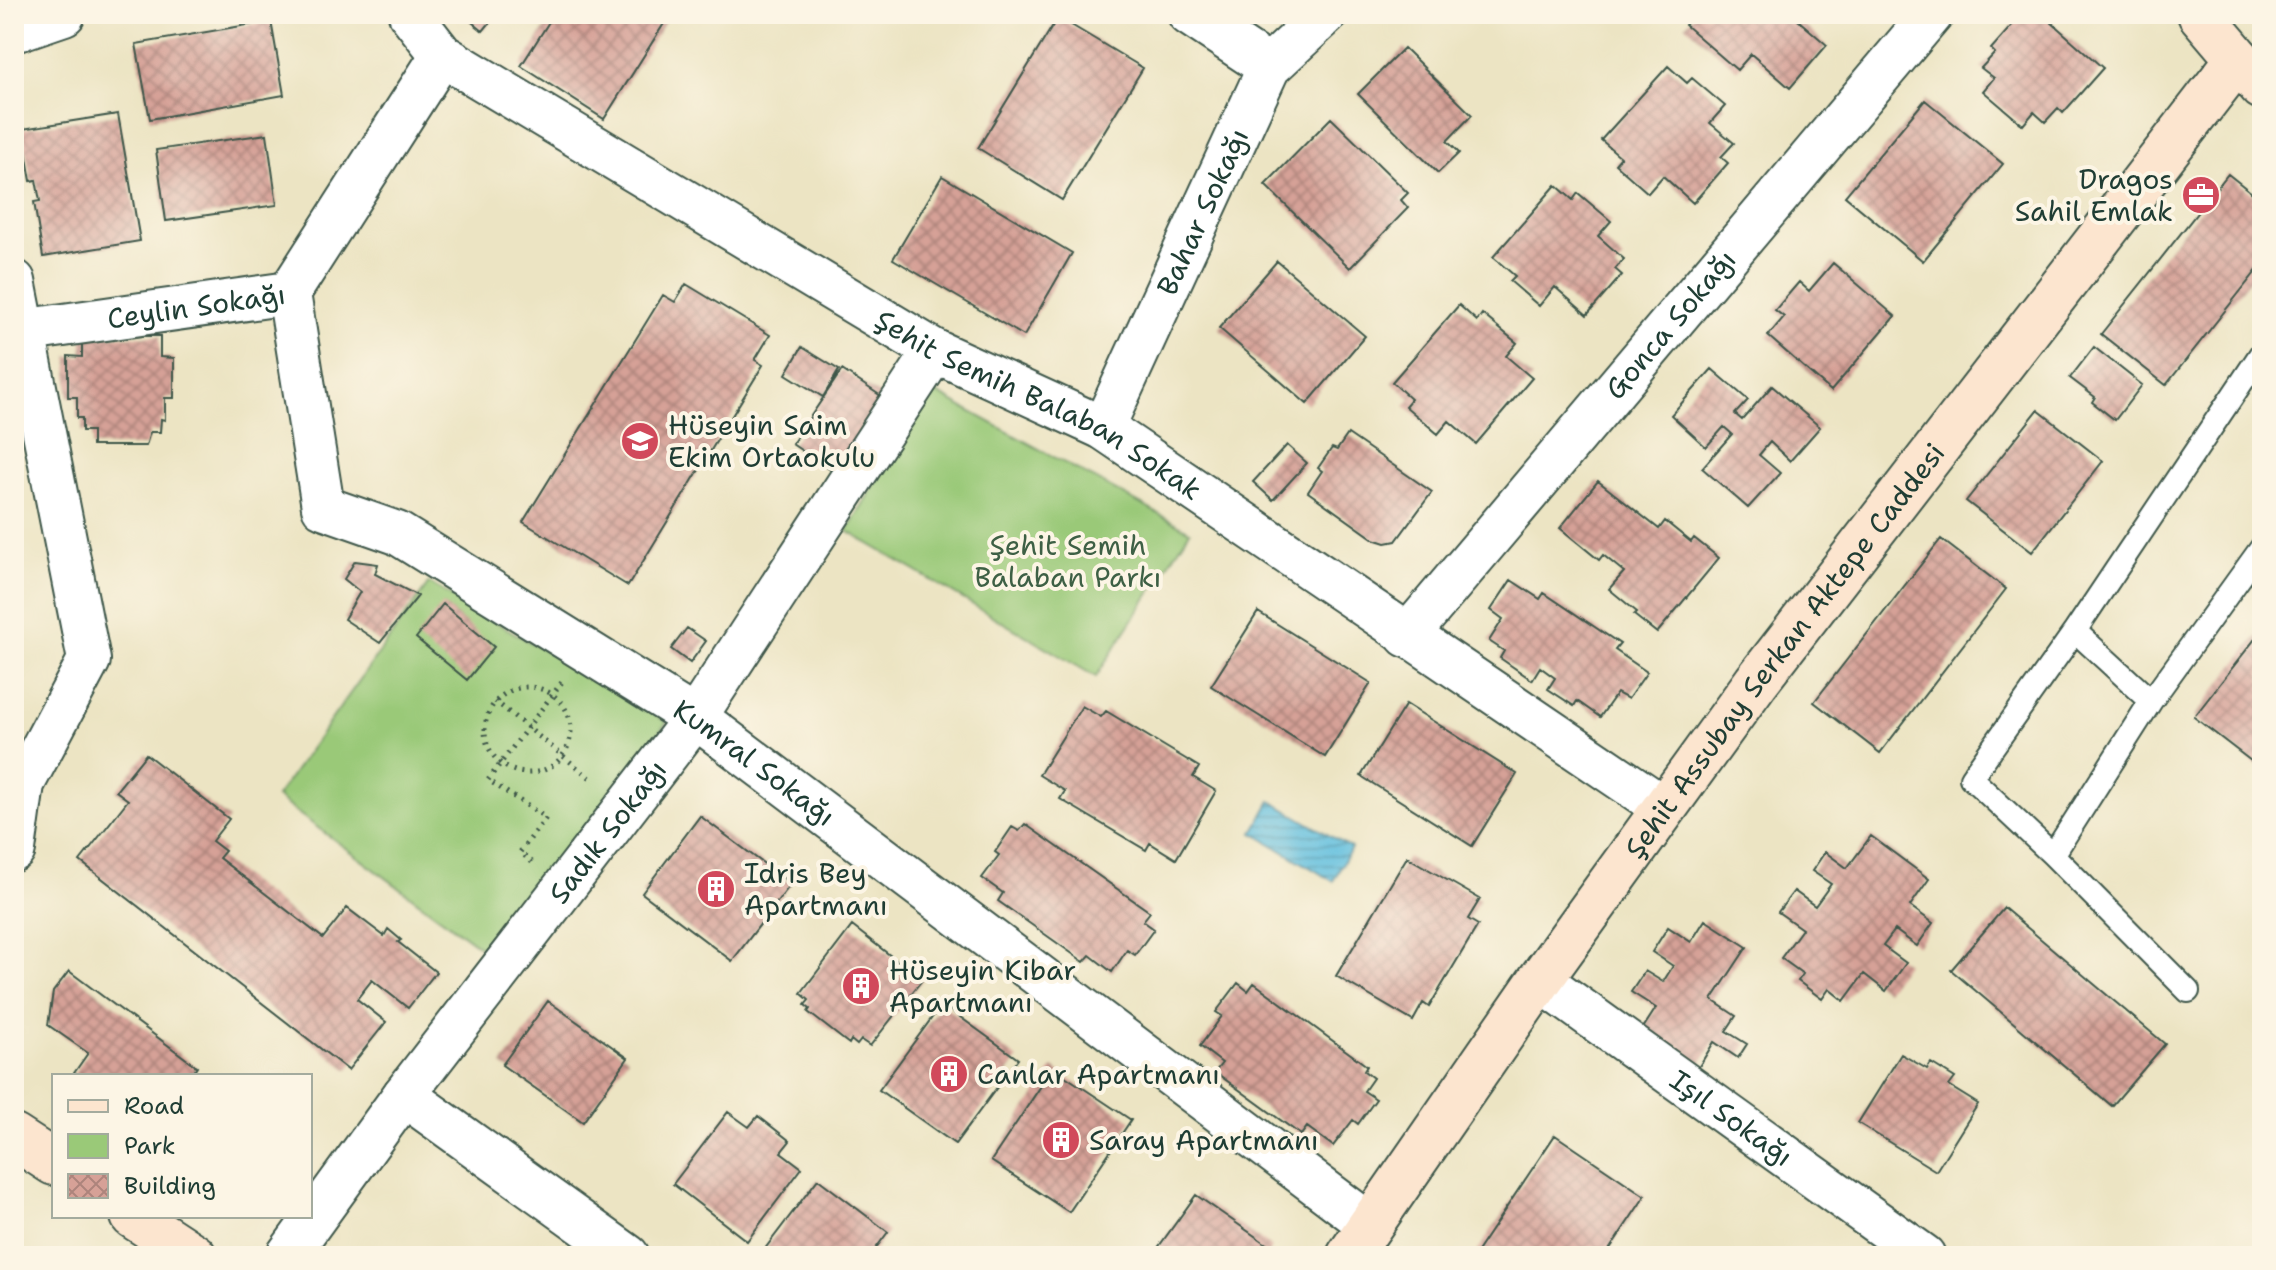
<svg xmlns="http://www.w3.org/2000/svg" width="2276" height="1270" font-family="'Shantell Sans',sans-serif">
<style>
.green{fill:#9ac978;stroke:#5c8356;stroke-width:2}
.water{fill:url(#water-rules);stroke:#407e8a;stroke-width:2}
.building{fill:url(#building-cross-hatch)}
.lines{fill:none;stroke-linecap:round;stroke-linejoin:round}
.lane-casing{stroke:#3e5649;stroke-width:26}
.street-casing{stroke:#3e5649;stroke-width:46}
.secondary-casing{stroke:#3e5649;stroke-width:48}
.path{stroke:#3e5649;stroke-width:5;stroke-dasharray:2 6;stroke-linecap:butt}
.lane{stroke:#fff;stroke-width:22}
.street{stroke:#fff;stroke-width:42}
.secondary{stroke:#fce5cf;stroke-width:44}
.labels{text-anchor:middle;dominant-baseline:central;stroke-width:8;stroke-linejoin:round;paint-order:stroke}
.poi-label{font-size:28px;fill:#1f3d34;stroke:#fcf5e5;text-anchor:start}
.street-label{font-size:28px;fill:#1f3d34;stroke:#fcf5e5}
.park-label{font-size:28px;fill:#3e6045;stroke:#fcf5e5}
</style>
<defs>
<pattern id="water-rules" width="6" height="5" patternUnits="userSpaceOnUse" patternTransform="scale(2)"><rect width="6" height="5" fill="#61bfdf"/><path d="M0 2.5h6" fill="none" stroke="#4f9cb6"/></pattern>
<pattern id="building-cross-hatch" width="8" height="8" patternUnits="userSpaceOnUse" patternTransform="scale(2)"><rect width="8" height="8" fill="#d6a197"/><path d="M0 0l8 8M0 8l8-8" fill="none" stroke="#ad847c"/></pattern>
</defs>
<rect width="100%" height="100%" fill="#fcf5e5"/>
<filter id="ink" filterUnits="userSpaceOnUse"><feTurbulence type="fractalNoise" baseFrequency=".0125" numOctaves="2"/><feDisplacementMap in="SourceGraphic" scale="16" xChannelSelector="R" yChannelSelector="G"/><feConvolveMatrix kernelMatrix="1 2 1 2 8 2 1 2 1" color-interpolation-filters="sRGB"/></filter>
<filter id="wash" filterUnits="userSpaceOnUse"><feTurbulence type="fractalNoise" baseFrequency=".006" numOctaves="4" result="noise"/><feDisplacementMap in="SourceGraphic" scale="32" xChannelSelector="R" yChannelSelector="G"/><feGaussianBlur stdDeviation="1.8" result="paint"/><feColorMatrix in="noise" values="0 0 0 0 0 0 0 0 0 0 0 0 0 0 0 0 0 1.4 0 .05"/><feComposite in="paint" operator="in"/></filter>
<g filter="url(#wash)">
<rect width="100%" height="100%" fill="#ece4c3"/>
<path class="green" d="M931 390 1190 531 1096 677 847 531Z
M429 583 667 722 487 952 276 797Z"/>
<path class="water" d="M1271 801 1351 848 1333 881 1253 833Z"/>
<g id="blocks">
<path class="building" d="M462 14H497L483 31Z
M554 14H670L604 119 521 66Z
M1695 14H1791L1827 45 1790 88 1751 54 1737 70 1685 25Z
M2022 14H2042L2103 68 2063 113 2058 108 2045 122 2034 112 2023 125 1983 91 1994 78 1981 68 1995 53 1991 49Z
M1058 17 1143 68 1062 200 978 148Z
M271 21 284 95 150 119 136 44Z
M1404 48 1472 115 1447 141 1459 153 1438 173 1358 94Z
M1668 66 1687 83 1692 78 1725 106 1710 123 1734 143 1721 157 1728 163 1693 203 1663 176 1648 193 1615 164 1621 157 1601 140Z
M1925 100 2003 164 1923 261 1845 196Z
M118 114 140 241 43 257 34 202 40 201 36 180 31 181 22 129Z
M1331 118 1408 193 1401 200 1408 208 1350 268 1265 185Z
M267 134 277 205 166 221 156 150Z
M2228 174 2262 201V264L2166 385 2101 334Z
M942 176 1072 253 1024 336 893 259Z
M1556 185 1573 200 1578 193 1611 221 1598 236 1624 259 1615 269 1622 275 1587 315 1555 287 1539 306 1510 281 1515 276 1493 257Z
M1277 261 1365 336 1307 404 1219 328Z
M1833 263 1895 316 1831 391 1768 336 1784 317 1775 310 1799 282 1809 291Z
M686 284 770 335 755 360 763 365 628 586 523 522 663 295 675 302Z
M1459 305 1477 321 1482 314 1517 343 1506 356 1532 378 1476 444 1449 421 1438 434 1405 406 1411 399 1392 382Z
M82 336H160V357L174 358V398H165V420L161 419 160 432H150L146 446H92V431H82V418H77V397H68V356L82 357Z
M802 347 839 370 823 397 786 374Z
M2094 347 2142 385 2115 420 2092 402 2095 397 2070 378Z
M1712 369 1748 400 1735 414 1742 420 1772 386 1820 427 1790 461 1770 442 1759 455 1780 473 1748 508 1702 468 1732 434 1724 427 1706 447 1671 415Z
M842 370 887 400 837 474 792 444Z
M2038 410 2103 461 2032 552 1966 501Z
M1348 434 1432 492 1396 541 1386 543 1374 539 1308 492 1322 471 1318 468 1332 448 1337 450Z
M1287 445 1307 463 1273 500 1253 482Z
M1598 481 1659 529 1665 521 1691 542 1694 538 1719 558 1657 633 1634 615 1637 612 1609 589 1624 572 1603 555 1599 560 1560 528Z
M1941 539 2006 589 1880 753 1814 702Z
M355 561 378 564 375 574 418 596 380 643 344 619 360 592 344 579Z
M1511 580 1540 599 1544 593 1620 644 1615 650 1647 672 1628 699 1617 693 1600 717 1577 701 1574 706 1548 689 1555 678 1540 667 1532 680 1500 658 1504 651 1489 641 1503 619 1491 610Z
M443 604 494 647 467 680 416 638Z
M1258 612 1371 683 1325 757 1211 686Z
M687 628 706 641 690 663 671 649Z
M2262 630V766L2260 768 2194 717Z
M1406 704 1517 774 1472 846 1361 776Z
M1082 706 1101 717 1106 711 1199 767 1193 777 1216 791 1176 859 1150 843 1146 850 1060 799 1065 791 1039 775Z
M146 754 229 819 212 841 225 851 219 858 323 938 347 908 384 936 388 929 401 940 398 942 436 972 408 1008 372 980 357 999 386 1022 348 1070 80 861 128 800 116 791Z
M700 816 791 884 732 961 642 893Z
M1025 824 1150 912 1143 921 1154 929 1135 955 1127 950 1112 972 1090 955 1084 962 998 901 1003 893 982 878 999 855 995 852 1012 827 1019 831Z
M1871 836 1929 879 1910 906 1933 923 1917 946 1895 930 1883 946 1906 963 1886 991 1864 974 1844 1001 1829 989 1822 999 1798 981 1803 974 1781 958 1802 929 1778 912 1794 891 1815 906 1831 884 1812 871 1825 852 1847 868Z
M1407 857 1480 899 1468 919 1478 925 1429 1007 1423 1003 1413 1021 1336 976Z
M2004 908 2165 1044 2112 1106 1951 970Z
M1705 920 1747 947 1712 1000 1736 1016 1726 1031 1747 1044 1738 1058 1714 1042 1695 1073 1638 1036 1656 1008 1631 992 1645 971 1663 982 1673 966 1652 952 1668 927 1691 942Z
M852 926 922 980 870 1046 861 1040 857 1045 851 1040 849 1044 808 1012 810 1009 805 1005 809 1000 801 993Z
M69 971 197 1067 191 1076H72L88 1053 48 1025 53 992Z
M1238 983 1248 991 1254 983 1367 1066 1364 1071 1373 1078 1364 1091 1376 1099 1358 1124 1353 1120 1333 1146 1307 1127 1301 1135 1215 1072 1222 1063 1200 1046 1222 1016 1216 1012Z
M548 1001 628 1058 583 1122 502 1065Z
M942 1004 1018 1059 955 1144 879 1090Z
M1901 1054 1927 1069 1931 1063 1955 1078 1949 1086 1978 1104 1936 1171 1858 1123Z
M1053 1068 1131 1120 1069 1212 991 1161Z
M728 1112 749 1127 758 1116 790 1141 781 1152 802 1168 747 1241 673 1184Z
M1555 1135 1645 1196 1605 1256H1474Z
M818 1179 888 1232 870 1256H764L761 1254Z
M1196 1195 1272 1248 1266 1256H1152Z
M934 1248 944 1256H928Z"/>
</g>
</g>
<g filter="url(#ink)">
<use href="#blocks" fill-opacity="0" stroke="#3e5649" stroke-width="2"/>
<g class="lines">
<defs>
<path id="lane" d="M2075 631 2151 701
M2053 855 2151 701 2262 547
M2188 991 2053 855 1971 778 2075 631 2262 352"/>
<g id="street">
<path id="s1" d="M410 14 442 55 935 351 1103 428 1664 808"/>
<path d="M1189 14 1269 67"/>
<path d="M14 31 64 14"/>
<path d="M14 281 89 660 23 784 14 850"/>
<path id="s2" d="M289 293 323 507 397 533 706 725 1369 1224"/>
<path id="s3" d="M14 332 289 293 442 55"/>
<path id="s4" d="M1103 428 1269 67 1326 14"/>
<path id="s5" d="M1407 636 1932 14"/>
<path id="s6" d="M1540 980 1924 1256"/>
<path d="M404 1095 628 1256"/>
<path id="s7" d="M287 1256 404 1095 695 718 935 351"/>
</g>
<g id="secondary">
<path d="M2200 14 2262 87"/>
<path d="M14 1137 54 1163"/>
<path d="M133 1216 194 1256"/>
<path id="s8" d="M1349 1256 1540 980 1756 682 2238 59"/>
</g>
</defs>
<use href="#lane" class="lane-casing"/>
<use href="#street" class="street-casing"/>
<use href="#secondary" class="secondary-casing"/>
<path class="path" d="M485 730a43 43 0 1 1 86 0a43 43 0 1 1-86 0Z
M495 701 594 781
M532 862 520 852 546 818 488 780 562 682"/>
<use href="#lane" class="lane"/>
<use href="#street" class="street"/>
<use href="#secondary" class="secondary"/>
</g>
</g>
<defs>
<symbol id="office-disc" viewBox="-11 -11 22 22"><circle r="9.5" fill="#d1495b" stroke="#fcf5e5"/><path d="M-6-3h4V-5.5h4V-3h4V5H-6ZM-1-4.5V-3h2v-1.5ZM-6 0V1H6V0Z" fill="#fff"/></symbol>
<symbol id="school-disc" viewBox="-11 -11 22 22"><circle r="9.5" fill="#d1495b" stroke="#fcf5e5"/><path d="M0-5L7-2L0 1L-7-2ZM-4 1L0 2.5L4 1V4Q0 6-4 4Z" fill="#fff"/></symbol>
<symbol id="building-disc" viewBox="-11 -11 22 22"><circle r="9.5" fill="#d1495b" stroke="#fcf5e5"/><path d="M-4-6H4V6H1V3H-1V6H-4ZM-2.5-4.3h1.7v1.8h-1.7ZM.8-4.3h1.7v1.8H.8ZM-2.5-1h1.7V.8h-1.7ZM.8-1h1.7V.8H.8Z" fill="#fff"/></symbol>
</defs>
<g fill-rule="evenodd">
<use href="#office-disc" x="2179" y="173" width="44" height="44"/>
<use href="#school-disc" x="618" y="419" width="44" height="44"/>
<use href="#building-disc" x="694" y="867" width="44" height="44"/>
<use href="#building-disc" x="839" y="964" width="44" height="44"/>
<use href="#building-disc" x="927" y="1052" width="44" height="44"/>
<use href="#building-disc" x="1039" y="1118" width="44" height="44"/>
</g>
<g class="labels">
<g class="poi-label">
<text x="2173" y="179" text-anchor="end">Dragos<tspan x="2173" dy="32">Sahil Emlak</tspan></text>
<text x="668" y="425">Hüseyin Saim<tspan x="668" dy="32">Ekim Ortaokulu</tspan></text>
<text x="744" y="873">Idris Bey<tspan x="744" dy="32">Apartmanı</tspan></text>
<text x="889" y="970">Hüseyin Kibar<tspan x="889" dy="32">Apartmanı</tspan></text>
<text x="977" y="1074">Canlar Apartmanı</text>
<text x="1089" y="1140">Saray Apartmanı</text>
</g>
<g class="street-label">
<text stroke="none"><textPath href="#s4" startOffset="238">Bahar Sokağı</textPath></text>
<text stroke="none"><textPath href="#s3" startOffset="184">Ceylin Sokağı</textPath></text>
<text stroke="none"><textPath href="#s5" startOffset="408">Gonca Sokağı</textPath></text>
<text stroke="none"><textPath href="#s1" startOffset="744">Şehit Semih Balaban Sokak</textPath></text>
<text stroke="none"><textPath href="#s8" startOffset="746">Şehit Assubay Serkan Aktepe Caddesi</textPath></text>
<text stroke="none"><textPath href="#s2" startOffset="720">Kumral Sokağı</textPath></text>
<text stroke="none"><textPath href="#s7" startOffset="532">Sadık Sokağı</textPath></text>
<text stroke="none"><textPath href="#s6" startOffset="236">Işıl Sokağı</textPath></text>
</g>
<g class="park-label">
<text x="1068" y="545">Şehit Semih<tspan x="1068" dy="32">Balaban Parkı</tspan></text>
</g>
</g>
<rect width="2276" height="1270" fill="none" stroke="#fcf5e5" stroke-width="48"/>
<rect x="52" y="1074" width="260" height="144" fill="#fcf5e5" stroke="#a4ab9e" stroke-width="2"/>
<rect x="68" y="1100" width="40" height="12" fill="#fce5cf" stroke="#a4ab9e" stroke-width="2"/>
<text x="124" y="1114" font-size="24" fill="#1f3d34">Road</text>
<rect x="68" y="1134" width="40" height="24" fill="#9ac978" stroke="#a4ab9e" stroke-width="2"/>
<text x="124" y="1154" font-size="24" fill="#1f3d34">Park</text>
<rect x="68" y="1174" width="40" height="24" fill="url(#building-cross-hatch)" stroke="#a4ab9e" stroke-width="2"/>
<text x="124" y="1194" font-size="24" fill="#1f3d34">Building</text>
</svg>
